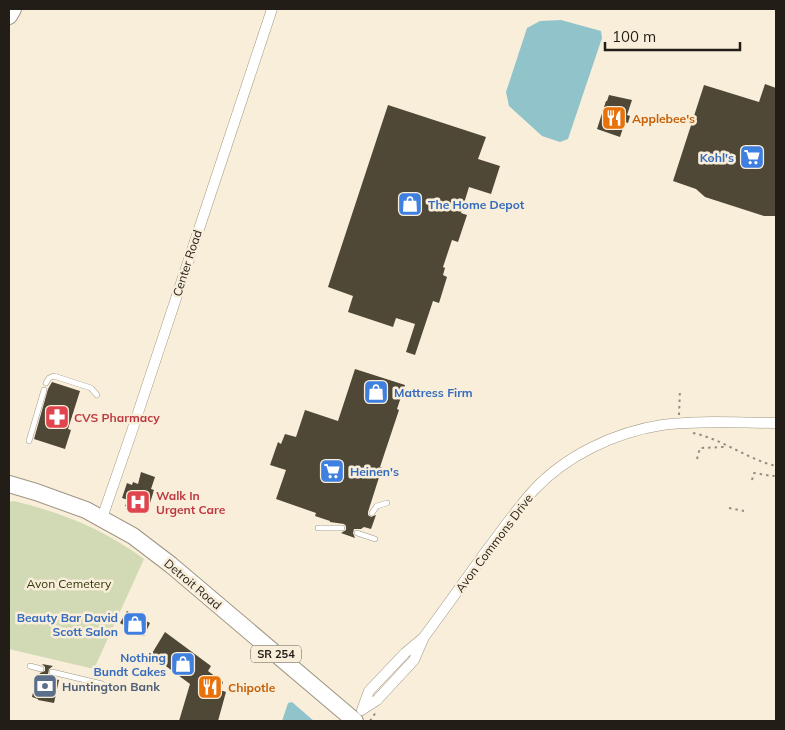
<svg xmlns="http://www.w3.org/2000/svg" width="785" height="730" font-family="Mulish,sans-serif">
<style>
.green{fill:#d2dab5}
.water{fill:#91c4ca}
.building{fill:#504837}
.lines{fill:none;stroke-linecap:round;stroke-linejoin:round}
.service-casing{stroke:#9f9683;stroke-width:6}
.minor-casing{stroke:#9f9683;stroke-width:11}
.primary-casing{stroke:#9f9683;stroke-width:18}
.path{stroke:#958d7f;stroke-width:2;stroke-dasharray:2.5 4;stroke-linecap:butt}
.service{stroke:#fff;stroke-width:5}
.minor{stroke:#fff;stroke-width:10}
.primary{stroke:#fff;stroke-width:16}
.labels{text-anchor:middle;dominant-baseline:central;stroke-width:5;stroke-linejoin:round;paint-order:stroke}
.shield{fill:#f9eeda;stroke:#625c52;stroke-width:1}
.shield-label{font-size:11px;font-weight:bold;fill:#221e17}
.food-label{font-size:12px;font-weight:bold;fill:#c56008;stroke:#f9eeda;text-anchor:start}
.shop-label{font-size:12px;font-weight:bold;fill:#366cbe;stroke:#f9eeda;text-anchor:end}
.street-label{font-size:12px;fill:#221e17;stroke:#f9eeda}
.health-label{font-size:12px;font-weight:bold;fill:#be3a42;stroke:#f9eeda;text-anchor:start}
.park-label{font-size:12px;fill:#313708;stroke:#f9eeda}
.service-label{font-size:12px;font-weight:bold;fill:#4e5e75;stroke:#f9eeda;text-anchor:start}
</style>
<rect width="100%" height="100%" fill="#f9eeda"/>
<path class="green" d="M14 501C61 512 105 530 144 559L94 669 9 649V502Z"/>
<path class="water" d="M561 20 601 31 602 38 568 139 560 142 542 136 509 106 506 92 527 28 540 21Z
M292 702 314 721H282L288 703Z"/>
<path class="building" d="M765 84 776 88V216H764L705 197 696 189 673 181 704 85 759 102Z
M609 95 632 100 627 115 630 116 628 123 625 122 620 137 597 129 606 101H607Z
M388 105 486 137 478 159 500 166 491 194 469 187 461 213 467 215 458 242 452 240 443 267 445 268 443 275 447 277 439 303 433 301 415 355 406 352 415 324 396 318 393 327 348 312 353 296 328 287Z
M355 369 405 385 397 409 399 410 380 467 382 468 368 512V515L371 517 376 515 371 529 364 527 361 529H354L353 533 355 538 341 533 346 530V526L344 524 330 522V521L315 516 316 513 276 499 286 470 270 465 278 442 281 444 285 434 296 437 305 410 338 421Z
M52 382 80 391 68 429 71 430 65 449 34 439 48 389Z
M141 472 155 477 151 489 154 490 147 513 125 506 128 500 122 498 127 483 132 485 133 482 138 484Z
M127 611 150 623 144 636 120 623Z
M165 632 211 666 208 671 223 682 220 690 226 692 218 721H179L190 684 151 655Z
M42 664 53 666 49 669 48 674 50 678 59 680 54 703 38 700V699L32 697 37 675H39L40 673 45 671V667Z"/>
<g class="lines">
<defs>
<path id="service" d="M46 383 49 378 54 376 91 388 97 395
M29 441 44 390
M372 513 377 506 387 503
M318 528H342
M357 533 375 539
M30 666 41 669
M52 672 102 684"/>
<path id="minor" d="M102 518 131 434 272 9
M363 709 377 700 414 660 424 637C444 610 464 582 484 554 500 533 515 511 533 491 565 456 615 432 662 425 700 420 739 423 776 423
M362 710 369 691 405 653 423 638"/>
<path id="primary" d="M9 16 13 9
M9 484 36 492 86 510 133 536 171 565 355 721"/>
</defs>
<use href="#service" class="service-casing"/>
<use href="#minor" class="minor-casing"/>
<use href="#primary" class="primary-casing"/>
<path class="path" d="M679 415 680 389
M693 433C722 439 747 459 776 466
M697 459 700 448 724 447 725 445
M752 480 754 473 772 476H774L776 470
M729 508 744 511
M370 721 376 712"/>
<use href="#service" class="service"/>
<use href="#minor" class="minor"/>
<use href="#primary" class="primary"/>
</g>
<defs>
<symbol id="restaurant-square" viewBox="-11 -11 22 22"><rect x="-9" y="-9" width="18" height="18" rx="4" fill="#e8710a" stroke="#f9eeda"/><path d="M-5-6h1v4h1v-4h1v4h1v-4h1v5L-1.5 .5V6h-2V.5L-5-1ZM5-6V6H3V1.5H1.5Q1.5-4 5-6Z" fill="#fff"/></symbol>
<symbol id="supermarket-square" viewBox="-11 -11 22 22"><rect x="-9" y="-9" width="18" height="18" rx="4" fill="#3f7fe0" stroke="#f9eeda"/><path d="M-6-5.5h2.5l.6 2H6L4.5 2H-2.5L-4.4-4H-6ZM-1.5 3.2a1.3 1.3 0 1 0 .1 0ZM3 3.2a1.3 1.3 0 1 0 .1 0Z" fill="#fff"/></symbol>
<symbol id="shop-square" viewBox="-11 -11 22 22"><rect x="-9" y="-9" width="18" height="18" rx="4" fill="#3f7fe0" stroke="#f9eeda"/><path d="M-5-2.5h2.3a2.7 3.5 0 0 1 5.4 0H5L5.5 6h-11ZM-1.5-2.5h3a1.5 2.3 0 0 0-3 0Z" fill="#fff"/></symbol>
<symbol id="pharmacy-square" viewBox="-11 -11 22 22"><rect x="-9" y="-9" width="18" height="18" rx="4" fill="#e0444e" stroke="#f9eeda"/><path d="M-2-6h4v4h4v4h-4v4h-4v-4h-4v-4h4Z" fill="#fff"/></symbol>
<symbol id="hospital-square" viewBox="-11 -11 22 22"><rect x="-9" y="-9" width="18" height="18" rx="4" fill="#e0444e" stroke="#f9eeda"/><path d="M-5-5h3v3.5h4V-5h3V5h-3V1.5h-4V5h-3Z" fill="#fff"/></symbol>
<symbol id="bank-square" viewBox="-11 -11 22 22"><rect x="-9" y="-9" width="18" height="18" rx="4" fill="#5c6f8a" stroke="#f9eeda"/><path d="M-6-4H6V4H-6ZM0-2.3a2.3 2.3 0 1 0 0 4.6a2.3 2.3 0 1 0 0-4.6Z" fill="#fff"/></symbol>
</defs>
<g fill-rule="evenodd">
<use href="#restaurant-square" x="600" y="104" width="28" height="28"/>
<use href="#supermarket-square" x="738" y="143" width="28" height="28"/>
<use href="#shop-square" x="396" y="190" width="28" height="28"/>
<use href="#shop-square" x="362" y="378" width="28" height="28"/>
<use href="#pharmacy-square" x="43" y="403" width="28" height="28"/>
<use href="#supermarket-square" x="318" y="457" width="28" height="28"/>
<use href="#hospital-square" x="124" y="488" width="28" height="28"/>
<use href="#shop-square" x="121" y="610" width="28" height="28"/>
<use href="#shop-square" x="169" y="650" width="28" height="28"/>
<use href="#bank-square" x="31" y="672" width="28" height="28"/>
<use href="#restaurant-square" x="196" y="673" width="28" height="28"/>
</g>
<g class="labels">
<rect class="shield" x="251" y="645.5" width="50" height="17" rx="4"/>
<g class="shield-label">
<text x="276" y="654">SR 254</text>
</g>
<g class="food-label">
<text x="632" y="118">Applebee's</text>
<text x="228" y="687">Chipotle</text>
</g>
<g class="shop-label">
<text x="734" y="157">Kohl's</text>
<text x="428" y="204" text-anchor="start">The Home Depot</text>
<text x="394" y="392" text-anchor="start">Mattress Firm</text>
<text x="350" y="471" text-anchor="start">Heinen's</text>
<text x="118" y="617">Beauty Bar David<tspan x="118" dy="14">Scott Salon</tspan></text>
<text x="166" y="657">Nothing<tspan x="166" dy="14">Bundt Cakes</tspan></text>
</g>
<g class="street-label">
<text transform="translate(187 263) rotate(-72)">Center Road</text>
<text transform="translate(494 543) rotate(-53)">Avon Commons Drive</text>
<text transform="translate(193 584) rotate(40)">Detroit Road</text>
</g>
<g class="health-label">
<text x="74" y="417">CVS Pharmacy</text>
<text x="156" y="495">Walk In<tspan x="156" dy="14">Urgent Care</tspan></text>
</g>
<g class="park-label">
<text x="69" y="583">Avon Cemetery</text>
</g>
<g class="service-label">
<text x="62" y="686">Huntington Bank</text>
</g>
</g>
<rect width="785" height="730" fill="none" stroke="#221e17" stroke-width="20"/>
<path d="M605 42v8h135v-8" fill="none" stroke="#221e17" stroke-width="2.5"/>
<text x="612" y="42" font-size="15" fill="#221e17" stroke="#f9eeda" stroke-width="4" paint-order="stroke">100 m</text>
</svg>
